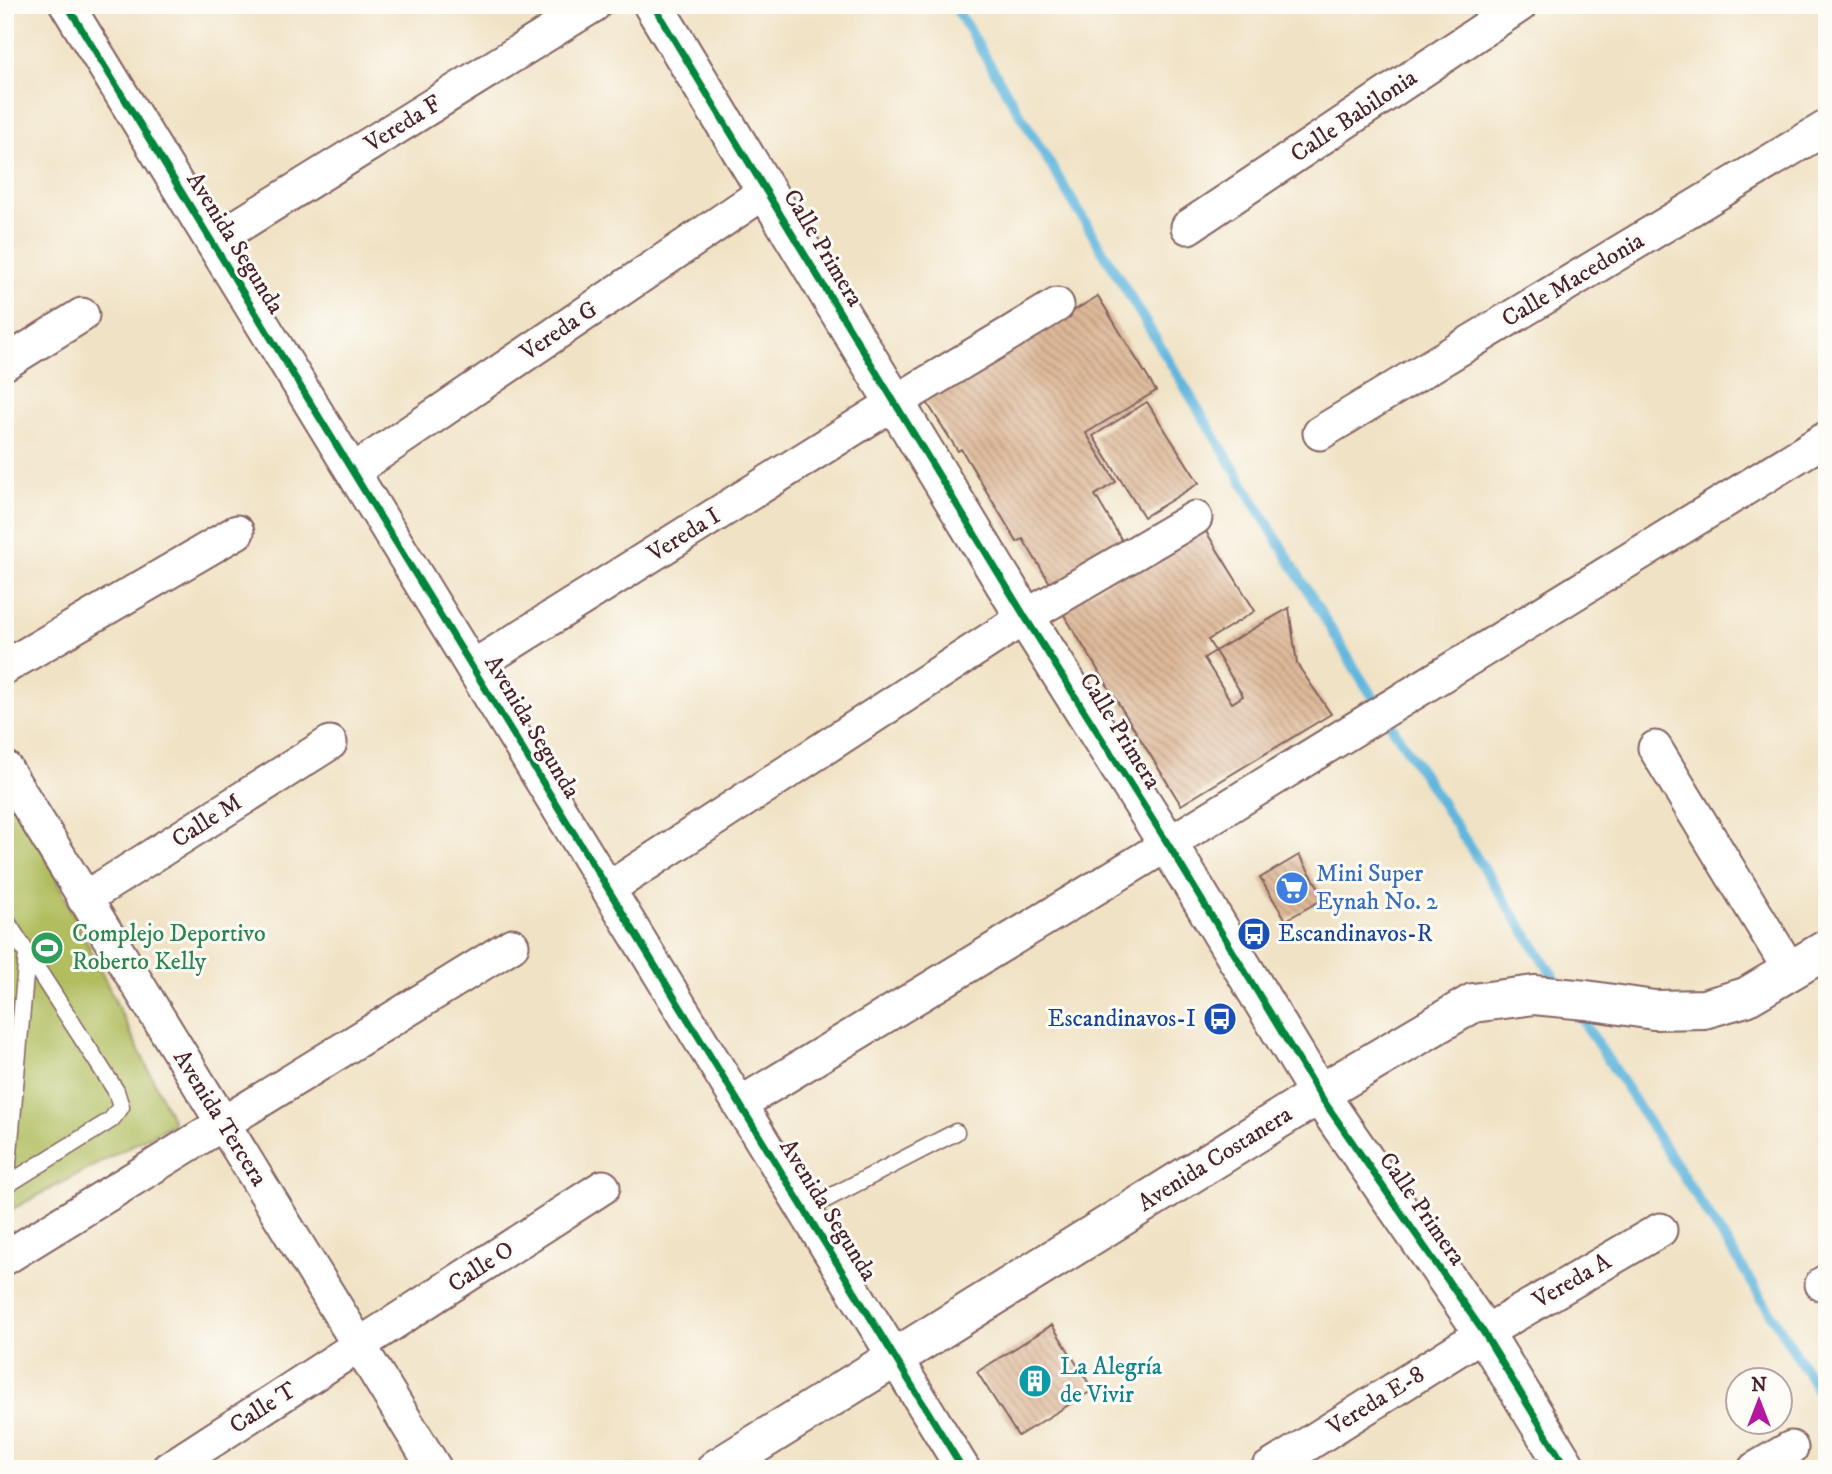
<svg xmlns="http://www.w3.org/2000/svg" width="1832" height="1474" font-family="'IM FELL DW Pica',serif">
<style>
.garden{fill:#b1bd5f;stroke:#7e6e45;stroke-width:2}
.lines{fill:none;stroke-linecap:round;stroke-linejoin:round}
.stream{stroke:#60b6dd;stroke-width:10}
.building{fill:url(#building-back-hatch)}
.service-casing{stroke:#846361;stroke-width:19}
.minor-casing{stroke:#846361;stroke-width:37}
.tertiary-casing{stroke:#846361;stroke-width:42}
.service{stroke:#fff;stroke-width:16}
.minor{stroke:#fff;stroke-width:33}
.tertiary{stroke:#fff;stroke-width:38}
.cycleway-casing{stroke:#fdfcf7;stroke-width:11}
.cycleway{stroke:#00873e;stroke-width:7}
.labels{text-anchor:middle;dominant-baseline:central;stroke-width:6;stroke-linejoin:round;paint-order:stroke}
.street-label{font-size:24px;fill:#4a1f2b;stroke:#fdfcf7}
.shop-label{font-size:24px;fill:#366cbe;stroke:#fdfcf7;text-anchor:start}
.leisure-label{font-size:24px;fill:#27864d;stroke:#fdfcf7;text-anchor:start}
.transit-label{font-size:24px;fill:#164399;stroke:#fdfcf7;text-anchor:start}
.culture-label{font-size:24px;fill:#0d838f;stroke:#fdfcf7;text-anchor:start}
</style>
<defs>
<pattern id="building-back-hatch" width="6" height="6" patternUnits="userSpaceOnUse" patternTransform="scale(1.75)"><rect width="6" height="6" fill="#deb999"/><path d="M-1 5l2 2M0 0l6 6M5-1l2 2" fill="none" stroke="#b6967d"/></pattern>
</defs>
<rect width="100%" height="100%" fill="#fdfcf7"/>
<filter id="ink" filterUnits="userSpaceOnUse"><feTurbulence type="fractalNoise" baseFrequency=".0143" numOctaves="2"/><feDisplacementMap in="SourceGraphic" scale="14" xChannelSelector="R" yChannelSelector="G"/><feConvolveMatrix kernelMatrix="1 2 1 2 8 2 1 2 1" color-interpolation-filters="sRGB"/></filter>
<filter id="wash" filterUnits="userSpaceOnUse"><feTurbulence type="fractalNoise" baseFrequency=".00686" numOctaves="4" result="noise"/><feDisplacementMap in="SourceGraphic" scale="28" xChannelSelector="R" yChannelSelector="G"/><feGaussianBlur stdDeviation="1.57" result="paint"/><feColorMatrix in="noise" values="0 0 0 0 0 0 0 0 0 0 0 0 0 0 0 0 0 1.4 0 .05"/><feComposite in="paint" operator="in"/></filter>
<g filter="url(#wash)">
<rect width="100%" height="100%" fill="#f0e2c4"/>
<path class="garden" d="M5 772 174 1123 5 1213Z"/>
<g class="lines">
<path class="stream" d="M954 5 1360 677 1561 988
M1574 1007 1746 1273 1827 1405"/>
</g>
<g id="blocks">
<path class="building" d="M1098 296 1156 391 1086 433 1116 482 1095 495 1124 544 1053 588 1023 539 1017 542 961 449 958 451 926 401Z
M1147 402 1199 483 1144 517 1093 436Z
M1202 525 1255 611 1208 640 1215 651 1204 658 1232 703 1243 696 1215 651 1289 608 1297 664 1331 714 1181 805 1061 610Z
M1299 855 1325 898 1286 920 1260 878Z
M1052 1325 1093 1390 1018 1436 977 1372Z"/>
</g>
</g>
<g filter="url(#ink)">
<use href="#blocks" fill-opacity="0" stroke="#846361" stroke-width="2"/>
<g class="lines">
<defs>
<path id="service" d="M5 919 116 1091 121 1107 111 1120 5 1186
M6 1185 27 954
M805 1210 956 1132"/>
<path id="minor" d="M67 5 963 1469
M1188 227 1520 5
M212 242 594 5
M5 363 82 315
M1320 433 1827 127
M353 471 766 191
M5 667 237 532
M473 667 894 403 1057 305
M1655 748 1791 972
M5 768 435 1469
M608 889 1025 617 1195 518
M84 899 330 743
M740 1104 1168 844 1827 438
M5 1258 512 945
M1822 1284 1827 1281
M168 1469 603 1187
M1268 1469 1484 1333 1660 1230
M1755 1469 1791 1448"/>
<path id="tertiary" d="M653 5 1025 617 1168 844 1319 1094 1484 1333 1567 1469
M716 1469 1319 1094 1473 1003 1534 995 1586 1000 1654 1010 1704 1009 1746 997 1827 949"/>
</defs>
<use href="#service" class="service-casing"/>
<use href="#minor" class="minor-casing"/>
<use href="#tertiary" class="tertiary-casing"/>
<use href="#service" class="service"/>
<use href="#minor" class="minor"/>
<use href="#tertiary" class="tertiary"/>
<defs>
<path id="cycleway" d="M67 5 963 1469
M653 5 1025 617 1168 844 1319 1094 1484 1333 1567 1469"/>
</defs>
<use href="#cycleway" class="cycleway-casing"/>
<use href="#cycleway" class="cycleway"/>
</g>
</g>
<defs>
<symbol id="supermarket-disc" viewBox="-11 -11 22 22"><circle r="9.5" fill="#3f7fe0" stroke="#fdfcf7"/><path d="M-6-5.5h2.5l.6 2H6L4.5 2H-2.5L-4.4-4H-6ZM-1.5 3.2a1.3 1.3 0 1 0 .1 0ZM3 3.2a1.3 1.3 0 1 0 .1 0Z" fill="#fff"/></symbol>
<symbol id="bus-disc" viewBox="-11 -11 22 22"><circle r="9.5" fill="#1a4fb4" stroke="#fdfcf7"/><path d="M-5-6H5V4H4V6H2V4H-2V6H-4V4H-5ZM-3.5-4V0h7V-4ZM-3.5 1.2v1.5H-2V1.2ZM2 1.2v1.5H3.5V1.2Z" fill="#fff"/></symbol>
<symbol id="stadium-disc" viewBox="-11 -11 22 22"><circle r="9.5" fill="#2e9e5b" stroke="#fdfcf7"/><path d="M0-5a6.5 5 0 1 0 0 10a6.5 5 0 1 0 0-10ZM-3.5-1.8h7v3.6h-7Z" fill="#fff"/></symbol>
<symbol id="building-disc" viewBox="-11 -11 22 22"><circle r="9.5" fill="#0f9aa8" stroke="#fdfcf7"/><path d="M-4-6H4V6H1V3H-1V6H-4ZM-2.5-4.3h1.7v1.8h-1.7ZM.8-4.3h1.7v1.8H.8ZM-2.5-1h1.7V.8h-1.7ZM.8-1h1.7V.8H.8Z" fill="#fff"/></symbol>
</defs>
<g fill-rule="evenodd">
<use href="#supermarket-disc" x="1273" y="869" width="38" height="38"/>
<use href="#bus-disc" x="1235" y="915" width="38" height="38"/>
<use href="#stadium-disc" x="28" y="929" width="38" height="38"/>
<use href="#bus-disc" x="1201" y="1000" width="38" height="38"/>
<use href="#building-disc" x="1016" y="1362" width="38" height="38"/>
</g>
<g class="labels">
<g class="street-label">
<text transform="translate(1354 116) rotate(-34)">Calle Babilonia</text>
<text transform="translate(403 124) rotate(-32)">Vereda F</text>
<text transform="translate(235 243) rotate(58)">Avenida Segunda</text>
<text transform="translate(823 248) rotate(59)">Calle Primera</text>
<text transform="translate(1573 280) rotate(-31)">Calle Macedonia</text>
<text transform="translate(559 331) rotate(-34)">Vereda G</text>
<text transform="translate(684 535) rotate(-32)">Vereda I</text>
<text transform="translate(532 727) rotate(59)">Avenida Segunda</text>
<text transform="translate(1120 731) rotate(58)">Calle Primera</text>
<text transform="translate(207 821) rotate(-33)">Calle M</text>
<text transform="translate(220 1118) rotate(58)">Avenida Tercera</text>
<text transform="translate(1215 1159) rotate(-32)">Avenida Costanera</text>
<text transform="translate(1422 1209) rotate(55)">Calle Primera</text>
<text transform="translate(828 1210) rotate(58)">Avenida Segunda</text>
<text transform="translate(481 1267) rotate(-33)">Calle O</text>
<text transform="translate(1572 1281) rotate(-30)">Vereda A</text>
<text transform="translate(1376 1401) rotate(-32)">Vereda E-8</text>
<text transform="translate(263 1408) rotate(-33)">Calle T</text>
</g>
<g class="shop-label">
<text x="1316" y="874">Mini Super<tspan x="1316" dy="28">Eynah No. 2</tspan></text>
</g>
<g class="leisure-label">
<text x="72" y="934">Complejo Deportivo<tspan x="72" dy="28">Roberto Kelly</tspan></text>
</g>
<g class="transit-label">
<text x="1278" y="934">Escandinavos-R</text>
<text x="1196" y="1019" text-anchor="end">Escandinavos-I</text>
</g>
<g class="culture-label">
<text x="1060" y="1367">La Alegría<tspan x="1060" dy="28">de Vivir</tspan></text>
</g>
</g>
<rect width="1832" height="1474" fill="none" stroke="#fdfcf7" stroke-width="28"/>
<g transform="translate(1759 1401)"><circle r="33" fill="#fdfcf7" stroke="#b5a4a5" stroke-width="2"/>
<path d="M0-5L12 26L0 18L-12 26Z" fill="#b5179e"/>
<text y="-10" font-size="19" font-weight="bold" text-anchor="middle" fill="#4a1f2b">N</text>
</g>
</svg>
